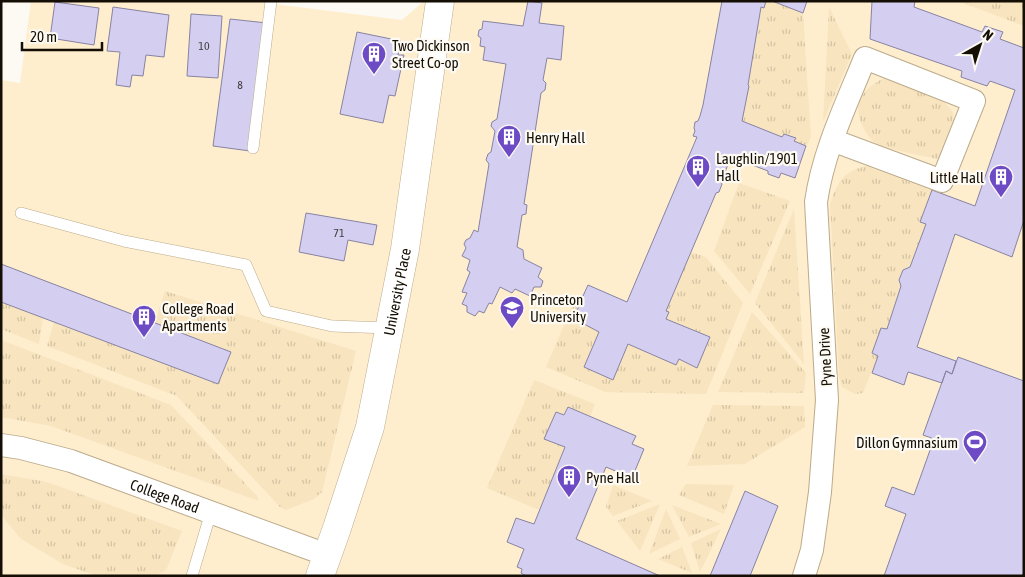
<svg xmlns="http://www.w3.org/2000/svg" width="1025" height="577" font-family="'Asap Condensed',sans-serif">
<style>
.built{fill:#feeece}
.grass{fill:url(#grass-tufts)}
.building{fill:#d4cff1;stroke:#8783a2}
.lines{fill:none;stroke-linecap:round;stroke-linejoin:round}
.service-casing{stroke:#bbab8b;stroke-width:12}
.minor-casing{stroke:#bbab8b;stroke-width:24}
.tertiary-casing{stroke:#bbab8b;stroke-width:29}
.service{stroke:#fff;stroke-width:11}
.minor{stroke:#fff;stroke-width:22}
.tertiary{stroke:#fff;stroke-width:28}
.labels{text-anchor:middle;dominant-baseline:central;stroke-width:4.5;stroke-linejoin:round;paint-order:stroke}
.number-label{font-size:12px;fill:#443e3f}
.poi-label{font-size:15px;fill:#140e04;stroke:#fdfaf3;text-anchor:start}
.street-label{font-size:15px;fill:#140e04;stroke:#fdfaf3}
</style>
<defs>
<pattern id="grass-tufts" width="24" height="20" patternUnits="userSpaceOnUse" patternTransform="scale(1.25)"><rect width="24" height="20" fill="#f8e4be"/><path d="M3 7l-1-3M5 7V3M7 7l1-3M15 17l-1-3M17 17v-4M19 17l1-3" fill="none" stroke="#d4c2a2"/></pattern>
</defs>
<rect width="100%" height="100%" fill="#fdfaf3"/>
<path class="built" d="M31 1H251L402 20 424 1H1024V576H1V80L20 83Z"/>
<path class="grass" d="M766 1H772L803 13 811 137 807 146 794 141 795 138 784 134 782 137 742 121 749 87 748 85 761 7H764Z
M958 1H1024V26Z
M829 7 852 54 823 122Z
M889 76 937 94 953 112 955 135 949 152 938 159C927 157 881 148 874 142 868 137 864 130 861 123 852 98 868 85 889 76Z
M866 166 932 190 920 222 926 224 910 267 903 270 899 280 901 286 887 329 881 328 872 353 878 356 863 393 855 394 842 387 839 377 830 204C838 182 842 172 866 166Z
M739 183 790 201 750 294 714 251Z
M794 209 804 364 755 303Z
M691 252 706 257 743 303 706 394 605 392 546 367 574 302 579 306 575 315 586 320 584 324 599 332 584 367 613 379 628 344 676 365 679 359 697 367 710 337 666 319 669 312 666 311Z
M165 291 356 351 322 492 314 499 286 510 280 507 177 396 47 346 54 322 218 384 231 352 155 323Z
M1 302 43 318 39 344 1 329Z
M752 312 806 373 804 393 718 392Z
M1 340 171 405 257 496 259 501 51 426 1 417Z
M534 380 595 404 590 417 568 408 564 415 556 412 545 439 565 447 539 510 487 488Z
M713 405 804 406 805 427 745 464 687 466Z
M1 474 47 482 182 531 166 570 154 576H97L63 564 21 539 1 515Z
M686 484 734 485 724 514 679 495Z
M613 485 652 501 613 516 606 507Z
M660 504 640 551 617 521Z
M672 505 721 524 689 537Z
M666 509 680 539 649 554Z
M721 529 700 572 691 543Z
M682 547 692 573 658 559Z"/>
<path class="building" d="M528 1 542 3 539 23 564 26 561 60 547 58 543 80 546 83 545 90 541 93 524 204 527 205 526 214 522 215 517 247 523 250 524 259 542 268 538 277 543 281 541 287H534L530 296 515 289 512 293 500 287 492 304 489 303 484 313 479 311 475 316 467 312V306L462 304 467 293 462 292 470 272 467 270 470 260 462 256 466 248 464 244 466 240 470 238 474 230 478 232 489 164 486 160 488 154 491 152 495 131 491 126 492 122 497 119 506 64 483 60 485 47 480 46 481 38 478 36 479 30 482 29 483 21 523 26Z
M722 1H766L764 8 761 7 748 85 749 86 742 121 782 137 784 134 796 138 794 141 806 146 795 178 781 173 779 178 768 174V171L731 157 721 182 722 184 719 192 716 193 666 311 669 312 666 319 710 337 697 368 679 359 676 365 628 344 613 380 584 367 599 332 584 324 586 320 575 315 579 306 574 302 577 296H583L588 285 627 302 697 137 693 136 695 131 694 128 695 122 698 121 700 116 703 105Z
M772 1H807L803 13Z
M872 1H915L914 7 982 32 985 26 1003 32 1000 39 1024 48V220L1012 257 955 234 917 347 956 361 952 374 946 371 942 383 908 372 904 385 872 373 878 356 872 353 881 328 887 329 901 286 899 280 903 270 910 267 926 224 920 222 932 190 975 206 1015 90 990 81 987 86 961 77 962 71 870 39Z
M55 2 99 8 94 45 50 38Z
M113 7 169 15 164 57 146 55 143 76 132 75 130 87 116 85 120 52 107 51Z
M191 14 222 16 218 78 187 76Z
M230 19 267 23 250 151 213 146Z
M357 32 401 41 398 55H404L395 96 389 95 383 123 340 114Z
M306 213 377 225 373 245 348 240 344 261 299 252Z
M1 264 231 352 218 384 1 302Z
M958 357 1024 381V572L1022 576H884L906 514 885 506 892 487 914 495 934 439 923 435 946 371 952 374Z
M568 407 636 436 632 444 644 449 632 478 606 467 576 539 660 576H526L521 573 522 569 517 567 524 549 507 542 516 518 534 524 565 447 544 439 556 412 564 415Z
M745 491 778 506 750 576H710Z"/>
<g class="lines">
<defs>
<path id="service" d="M253 148 271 1
M21 213 124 241 246 265 266 311 332 326 388 328
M192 576 211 512"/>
<g id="minor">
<path id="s1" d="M1 445 21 448 71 461 327 555"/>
<path d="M804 576 812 550 820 492 827 400 816 202C823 152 846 105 865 58L974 101 942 181 832 140"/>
</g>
<g id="tertiary">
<path id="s2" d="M320 576 337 528 370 427 405 249 440 1"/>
</g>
</defs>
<use href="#service" class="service-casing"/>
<use href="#minor" class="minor-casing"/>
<use href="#tertiary" class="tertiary-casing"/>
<use href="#service" class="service"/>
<use href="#minor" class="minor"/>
<use href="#tertiary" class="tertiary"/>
</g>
<defs>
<symbol id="building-pin" viewBox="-11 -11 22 30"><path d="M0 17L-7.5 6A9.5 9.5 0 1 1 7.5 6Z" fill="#6c4bc4" stroke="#fdfaf3"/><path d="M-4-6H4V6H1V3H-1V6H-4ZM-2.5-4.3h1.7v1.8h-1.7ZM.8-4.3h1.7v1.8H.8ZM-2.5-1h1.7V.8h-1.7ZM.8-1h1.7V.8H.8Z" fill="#fff"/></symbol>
<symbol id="university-pin" viewBox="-11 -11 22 30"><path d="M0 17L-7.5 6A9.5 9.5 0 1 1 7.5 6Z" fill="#6c4bc4" stroke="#fdfaf3"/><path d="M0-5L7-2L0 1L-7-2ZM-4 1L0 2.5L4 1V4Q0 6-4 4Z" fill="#fff"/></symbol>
<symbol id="stadium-pin" viewBox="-11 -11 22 30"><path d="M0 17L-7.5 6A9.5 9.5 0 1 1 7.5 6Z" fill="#6c4bc4" stroke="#fdfaf3"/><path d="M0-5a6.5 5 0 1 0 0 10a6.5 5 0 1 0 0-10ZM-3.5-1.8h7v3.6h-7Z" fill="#fff"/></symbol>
</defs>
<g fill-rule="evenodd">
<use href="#building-pin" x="360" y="40" width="28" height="38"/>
<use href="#building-pin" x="495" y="123" width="28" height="38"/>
<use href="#building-pin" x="684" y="153" width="28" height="38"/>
<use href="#building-pin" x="987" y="163" width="28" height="38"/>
<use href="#university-pin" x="498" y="294" width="28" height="38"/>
<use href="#building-pin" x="130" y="303" width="28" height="38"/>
<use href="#stadium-pin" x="961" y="428" width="28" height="38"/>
<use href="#building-pin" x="555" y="463" width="28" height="38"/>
</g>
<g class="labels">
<g class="number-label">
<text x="204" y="46">10</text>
<text x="240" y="85">8</text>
<text x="339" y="233">71</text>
</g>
<g class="poi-label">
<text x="392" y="45">Two Dickinson<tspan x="392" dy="17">Street Co-op</tspan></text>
<text x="526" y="137">Henry Hall</text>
<text x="716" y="158">Laughlin/1901<tspan x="716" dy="17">Hall</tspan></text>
<text x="984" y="177" text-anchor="end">Little Hall</text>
<text x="530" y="299">Princeton<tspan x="530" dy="17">University</tspan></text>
<text x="162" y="308">College Road<tspan x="162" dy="17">Apartments</tspan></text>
<text x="958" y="442" text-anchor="end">Dillon Gymnasium</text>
<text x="586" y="477">Pyne Hall</text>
</g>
<g class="street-label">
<text stroke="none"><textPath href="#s2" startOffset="295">University Place</textPath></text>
<text transform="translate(825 357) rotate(-93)">Pyne Drive</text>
<text stroke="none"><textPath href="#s1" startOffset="172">College Road</textPath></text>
</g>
</g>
<rect width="1025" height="577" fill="none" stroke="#140e04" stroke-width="5"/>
<g transform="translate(980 45) rotate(39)" stroke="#fdfaf3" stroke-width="4" paint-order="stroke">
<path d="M0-4L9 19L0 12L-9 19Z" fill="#140e04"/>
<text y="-8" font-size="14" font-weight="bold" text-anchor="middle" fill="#140e04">N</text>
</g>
<path d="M22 42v8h80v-8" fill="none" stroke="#140e04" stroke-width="2.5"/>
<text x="30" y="42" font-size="15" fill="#140e04" stroke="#fdfaf3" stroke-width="4" paint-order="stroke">20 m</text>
</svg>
